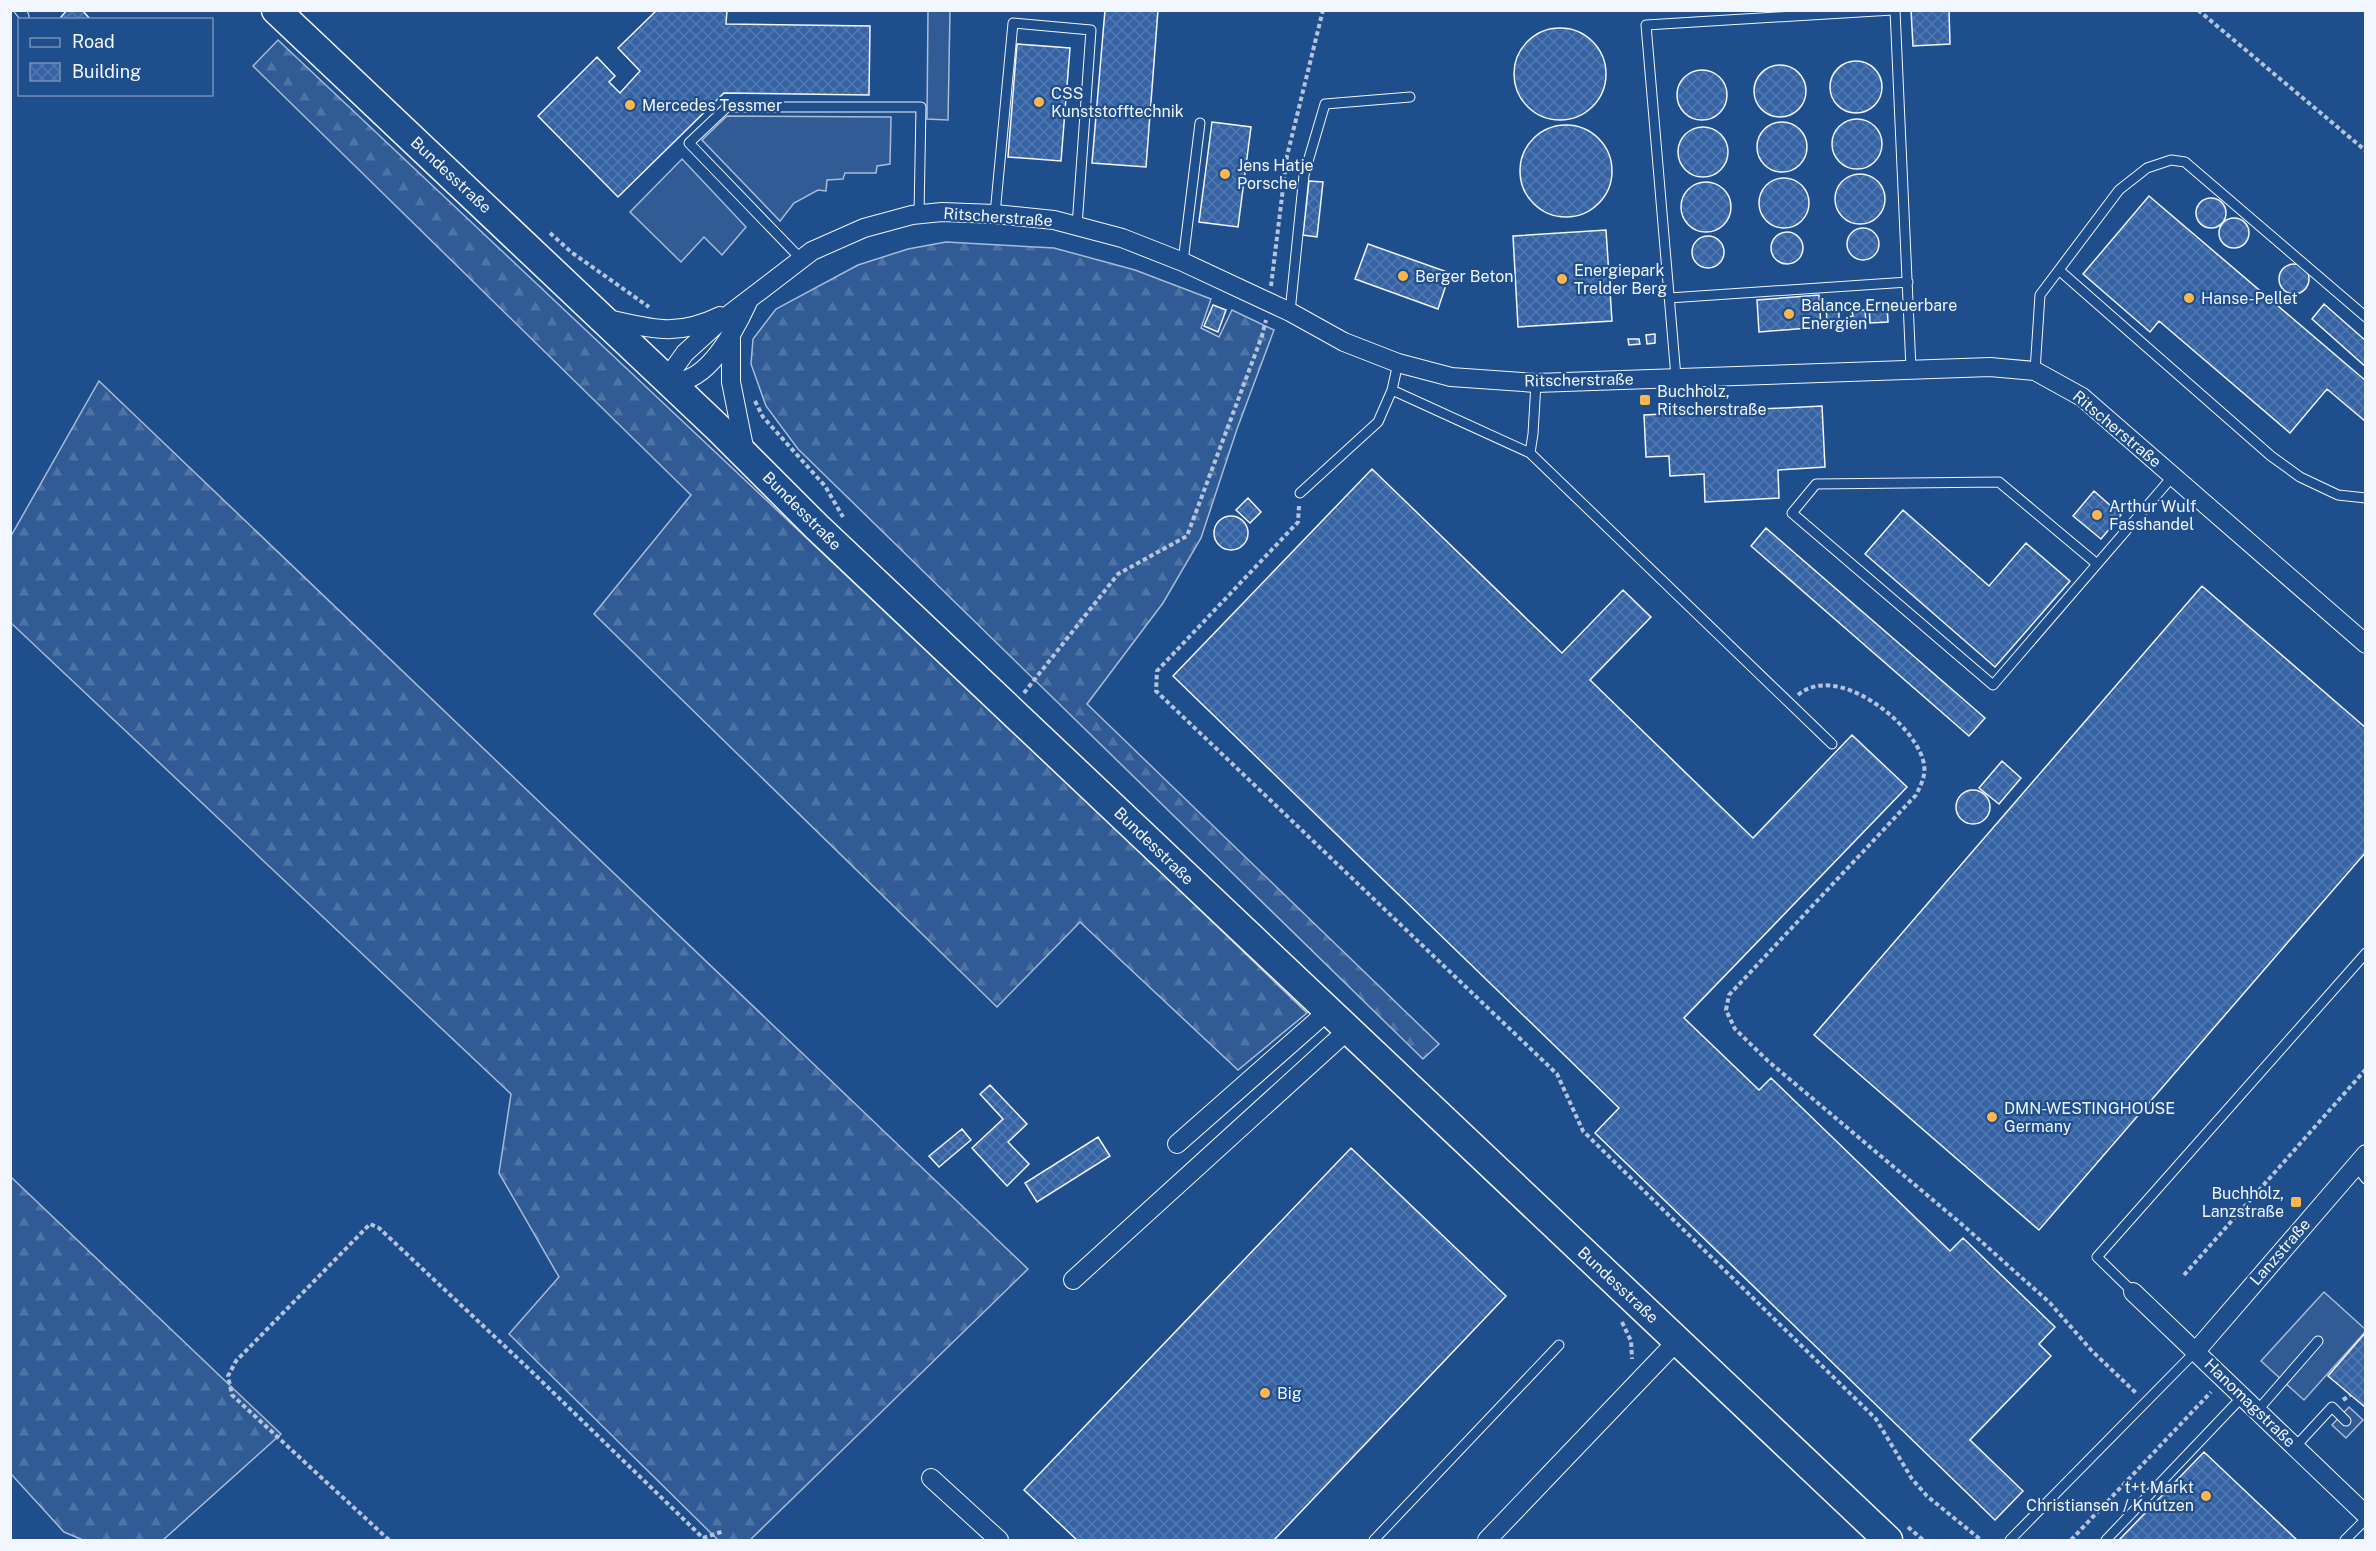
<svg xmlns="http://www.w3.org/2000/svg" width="2376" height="1551" font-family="'Public Sans',sans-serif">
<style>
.built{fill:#305b95;stroke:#a8bbd7;stroke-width:1.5}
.forest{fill:url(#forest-firs);stroke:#a8bbd7;stroke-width:1.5}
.building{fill:url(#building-cross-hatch);stroke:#f2f6ff;stroke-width:1.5}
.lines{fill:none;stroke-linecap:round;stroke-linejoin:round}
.service-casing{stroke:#f2f6ff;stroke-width:11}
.minor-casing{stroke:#f2f6ff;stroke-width:20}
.primary-casing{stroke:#f2f6ff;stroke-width:31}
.path{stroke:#b3c4dc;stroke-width:4;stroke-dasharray:4.5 3;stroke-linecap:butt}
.service{stroke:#1f4e8c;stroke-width:9}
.minor{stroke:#1f4e8c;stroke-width:18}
.primary{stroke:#1f4e8c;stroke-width:28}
.poi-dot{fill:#ffb74d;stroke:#1f4e8c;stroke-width:2}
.labels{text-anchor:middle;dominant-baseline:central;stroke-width:4.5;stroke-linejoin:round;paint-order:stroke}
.poi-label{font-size:16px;fill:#f2f6ff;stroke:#1f4e8c;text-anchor:start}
.street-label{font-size:16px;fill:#f2f6ff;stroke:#1f4e8c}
</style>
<defs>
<pattern id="forest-firs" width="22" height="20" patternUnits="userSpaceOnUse" patternTransform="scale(1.5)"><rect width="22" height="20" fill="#305b95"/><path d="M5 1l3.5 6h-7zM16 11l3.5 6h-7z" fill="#4e73a5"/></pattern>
<pattern id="building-cross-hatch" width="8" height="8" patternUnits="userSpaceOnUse" patternTransform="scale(1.5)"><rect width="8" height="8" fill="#3563a3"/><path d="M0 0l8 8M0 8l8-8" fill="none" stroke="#537ab1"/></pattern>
</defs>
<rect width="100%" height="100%" fill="#1f4e8c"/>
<path class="built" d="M928 11H950L948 120 927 119Z
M727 116 891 117 890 164 877 166 876 173H845L843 179 827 180 826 191 818 190 794 203 780 221 702 140Z
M682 159 746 227 722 255 704 237 681 262 630 212Z
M2324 1292 2365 1329V1332L2304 1400 2261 1361Z
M2349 1407 2363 1420 2346 1438 2332 1425Z"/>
<path class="forest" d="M278 40 1144 856 1307 1013 1238 1070 1080 922 997 1007 594 614 691 495 253 66Z
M946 242 1054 248 1135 270 1211 299 1201 328 1219 337 1232 310 1274 330 1237 429 1201 538 1163 603 1087 704 1439 1044 1423 1059 798 449 766 406 751 364 753 339 776 309 858 265 908 249Z
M99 381 1028 1269 750 1540H718L509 1334 559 1277 499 1173 511 1094 11 623V536Z
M11 1177 281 1434 163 1540H83L64 1532 11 1474Z"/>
<path class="building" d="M67 10H82L91 20H63L61 17Z
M657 10H727L726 24 870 26 869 95 724 93 618 197 538 116 597 57 615 76 609 82 620 93 640 71 618 48Z
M1105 10H1158L1146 167 1092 163Z
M1911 10H1949L1950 44 1913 46Z
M1514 74a46 46 0 1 1 92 0a46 46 0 1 1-92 0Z
M1017 44 1070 48 1061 161 1008 157Z
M1830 87a26 26 0 1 1 52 0a26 26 0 1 1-52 0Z
M1754 91a26 26 0 1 1 52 0a26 26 0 1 1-52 0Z
M1677 95a25 25 0 1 1 50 0a25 25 0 1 1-50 0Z
M1832 144a25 25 0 1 1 50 0a25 25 0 1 1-50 0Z
M1757 147a25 25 0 1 1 50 0a25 25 0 1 1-50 0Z
M1212 122 1251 127 1238 227 1199 222Z
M1520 171a46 46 0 1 1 92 0a46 46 0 1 1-92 0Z
M1678 152a25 25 0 1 1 50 0a25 25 0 1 1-50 0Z
M1835 199a25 25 0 1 1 50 0a25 25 0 1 1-50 0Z
M1759 203a25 25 0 1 1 50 0a25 25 0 1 1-50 0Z
M1309 181 1323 182 1317 237 1303 235Z
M1681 207a25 25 0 1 1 50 0a25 25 0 1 1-50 0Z
M2149 196 2366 381V422L2327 389 2290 433 2159 321 2150 332 2083 274Z
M2196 213a15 15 0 1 1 30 0a15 15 0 1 1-30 0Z
M2219 233a15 15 0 1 1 30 0a15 15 0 1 1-30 0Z
M1847 244a16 16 0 1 1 32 0a16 16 0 1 1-32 0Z
M1606 230 1612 321 1518 327 1513 236Z
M1771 248a16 16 0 1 1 32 0a16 16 0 1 1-32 0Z
M1692 252a16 16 0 1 1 32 0a16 16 0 1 1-32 0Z
M1368 244 1450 273 1438 309 1355 279Z
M2279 279a15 15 0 1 1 30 0a15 15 0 1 1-30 0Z
M1819 295 1821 327 1759 332 1757 300Z
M1826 302H1828V310H1839V325H1827Z
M2324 304 2366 341V367L2312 319Z
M1213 305 1226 310 1218 332 1204 326Z
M1869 305H1887L1888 322 1870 323Z
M1865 310 1866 323 1848 324 1847 317 1853 316 1852 311Z
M1655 334V343L1647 344 1646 335Z
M1628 339H1639L1640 344 1629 345Z
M1822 406 1825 467 1778 470 1779 498 1705 502 1704 474 1670 476 1669 456 1646 457 1644 415Z
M1372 469 1562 653 1623 590 1651 617 1590 680 1753 838 1852 735 1907 787 1684 1018 1759 1090 1771 1078 1950 1251 1963 1238 2055 1327 2039 1344 2051 1356 1970 1440 2023 1491 1995 1520 1595 1133 1619 1108 1173 676Z
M2094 491 2121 515 2101 539 2073 516Z
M1248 498 1261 512 1250 523 1236 510Z
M1903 510 1989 586 2026 543 2070 581 1995 667 1865 554Z
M1214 533a17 17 0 1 1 34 0a17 17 0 1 1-34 0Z
M1766 528 1985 718 1969 736 1751 546Z
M2202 586 2366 728V852L2039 1230 1814 1035Z
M2002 761 2021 778 1999 804 1979 788Z
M1956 807a17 17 0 1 1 34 0a17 17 0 1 1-34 0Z
M990 1085 1027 1124 1008 1142 1029 1164 1007 1186 972 1148 1003 1119 980 1094Z
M962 1129 971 1140 939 1167 929 1156Z
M1098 1137 1110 1156 1037 1202 1025 1183Z
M1351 1148 1506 1296 1274 1540H1077L1024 1490Z
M2366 1332V1408L2328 1376Z
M2204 1452 2297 1540H2119Z"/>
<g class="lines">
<defs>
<path id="service" d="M19 10 24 16
M1895 10 1911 369
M995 214 1013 23 1091 30 1077 226
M801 259 689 143 727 107H921L919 214
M1183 262 1200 123
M2060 271 2271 456 2300 477 2338 495 2366 498
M1669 298 1908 282
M1290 312 1304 175 1325 104 1410 97
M2035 371 2040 295 2119 190 2147 168 2171 160 2185 162 2366 317
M1676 377 1646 25 1893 10
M1392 390 1530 453 1832 744
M1530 453 1533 434 1536 383
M1300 493 1378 422 1392 390 1398 363
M2097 564 1999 482 1816 484 1792 513 1993 685 2173 476
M2355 1165 2366 1179
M2133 1292 2097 1257 2366 953
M2257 1411 2318 1341
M2295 1447 2332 1407 2346 1421
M1374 1540 1559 1345
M2010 1540 2196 1351
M2106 1540 2243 1396
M2345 1540 2366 1519"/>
<path id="minor" d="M748 302C735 330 708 384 671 382L675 367 685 353 718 323 812 251 864 228 912 215 942 212 995 214 1054 220 1122 238 1183 262 1290 312 1344 342 1398 363 1451 377 1536 383 1990 367 2035 371 2082 397 2366 644
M604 318C650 328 675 338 720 316
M731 338V382L745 452
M1177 1144 1328 1011
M1073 1280 1348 1030
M2133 1292 2366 1515
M2196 1351 2366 1154
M931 1478 999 1540
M1487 1540 1677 1341"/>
<path id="primary" d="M276 10 718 428 817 527 1888 1540"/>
</defs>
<use href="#service" class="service-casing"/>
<use href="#minor" class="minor-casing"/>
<use href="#primary" class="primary-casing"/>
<path class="path" d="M2198 10 2366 151
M550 233 571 252 649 307
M1271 286 1287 156 1323 10
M755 401 763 417 825 486 843 517
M1299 506 1298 522 1157 671 1156 691 1557 1074 1583 1131 1876 1419 1912 1479 1927 1496 1981 1540
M1024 693 1118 574 1187 536 1262 336 1266 320
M1798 695C1836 662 1912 721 1923 760 1927 773 1922 783 1916 795L1729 995 1726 1010 1735 1029 1768 1061 1965 1227 2050 1303 2092 1351 2136 1393
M2184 1275 2366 1069
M1622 1322 1631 1341 1632 1359
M2343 1400 2350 1395
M1908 1527 1923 1540
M389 1540 232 1395 228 1376 236 1361 370 1224 379 1228 529 1369 703 1538 724 1531
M2071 1540 2211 1392"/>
<use href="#service" class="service"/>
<use href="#minor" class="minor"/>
<use href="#primary" class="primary"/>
</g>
<g class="poi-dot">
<circle cx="1039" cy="102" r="6"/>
<circle cx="630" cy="105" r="6"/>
<circle cx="1225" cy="174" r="6"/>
<circle cx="1403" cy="276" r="6"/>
<circle cx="1562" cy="279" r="6"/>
<circle cx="2189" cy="298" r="6"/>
<circle cx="1789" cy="314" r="6"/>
<rect x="1639" y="394" width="12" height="12" rx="3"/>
<circle cx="2097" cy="515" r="6"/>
<circle cx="1992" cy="1117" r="6"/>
<rect x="2290" y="1196" width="12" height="12" rx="3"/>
<circle cx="1265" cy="1393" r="6"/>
<circle cx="2206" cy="1496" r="6"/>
</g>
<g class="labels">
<g class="poi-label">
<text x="1051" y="93">CSS<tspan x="1051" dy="18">Kunststofftechnik</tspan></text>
<text x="642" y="105">Mercedes Tessmer</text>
<text x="1237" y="165">Jens Hatje<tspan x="1237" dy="18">Porsche</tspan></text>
<text x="1574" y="270">Energiepark<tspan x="1574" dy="18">Trelder Berg</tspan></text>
<text x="1415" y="276">Berger Beton</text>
<text x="2201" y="298">Hanse-Pellet</text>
<text x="1801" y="305">Balance Erneuerbare<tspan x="1801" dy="18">Energien</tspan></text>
<text x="1657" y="391">Buchholz,<tspan x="1657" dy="18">Ritscherstraße</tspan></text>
<text x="2109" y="506">Arthur Wulf<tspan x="2109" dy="18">Fasshandel</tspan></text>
<text x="2004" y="1108">DMN-WESTINGHOUSE<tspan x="2004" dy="18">Germany</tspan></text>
<text x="2284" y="1193" text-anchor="end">Buchholz,<tspan x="2284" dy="18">Lanzstraße</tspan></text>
<text x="1277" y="1393">Big</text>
<text x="2194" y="1487" text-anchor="end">t+t Markt<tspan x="2194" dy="18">Christiansen / Knutzen</tspan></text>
</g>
<g class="street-label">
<text transform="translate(451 175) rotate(43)">Bundesstraße</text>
<text transform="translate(998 217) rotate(4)">Ritscherstraße</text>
<text transform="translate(1579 380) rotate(-1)">Ritscherstraße</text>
<text transform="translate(2117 429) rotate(40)">Ritscherstraße</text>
<text transform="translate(802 511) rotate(45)">Bundesstraße</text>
<text transform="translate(1154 846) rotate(44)">Bundesstraße</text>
<text transform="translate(2280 1252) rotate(-49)">Lanzstraße</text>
<text transform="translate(1618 1285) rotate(43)">Bundesstraße</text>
<text transform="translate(2250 1403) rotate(44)">Hanomagstraße</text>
</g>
</g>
<rect width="2376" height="1551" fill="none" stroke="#f2f6ff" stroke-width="24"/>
<rect x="18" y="18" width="195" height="78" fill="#1f4e8c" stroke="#7391ba" stroke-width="1.5"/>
<rect x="30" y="38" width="30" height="9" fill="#1f4e8c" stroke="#7391ba" stroke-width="1.5"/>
<text x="72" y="48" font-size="18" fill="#f2f6ff">Road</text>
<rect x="30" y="63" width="30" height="18" fill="url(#building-cross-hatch)" stroke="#7391ba" stroke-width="1.5"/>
<text x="72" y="78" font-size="18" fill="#f2f6ff">Building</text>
</svg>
